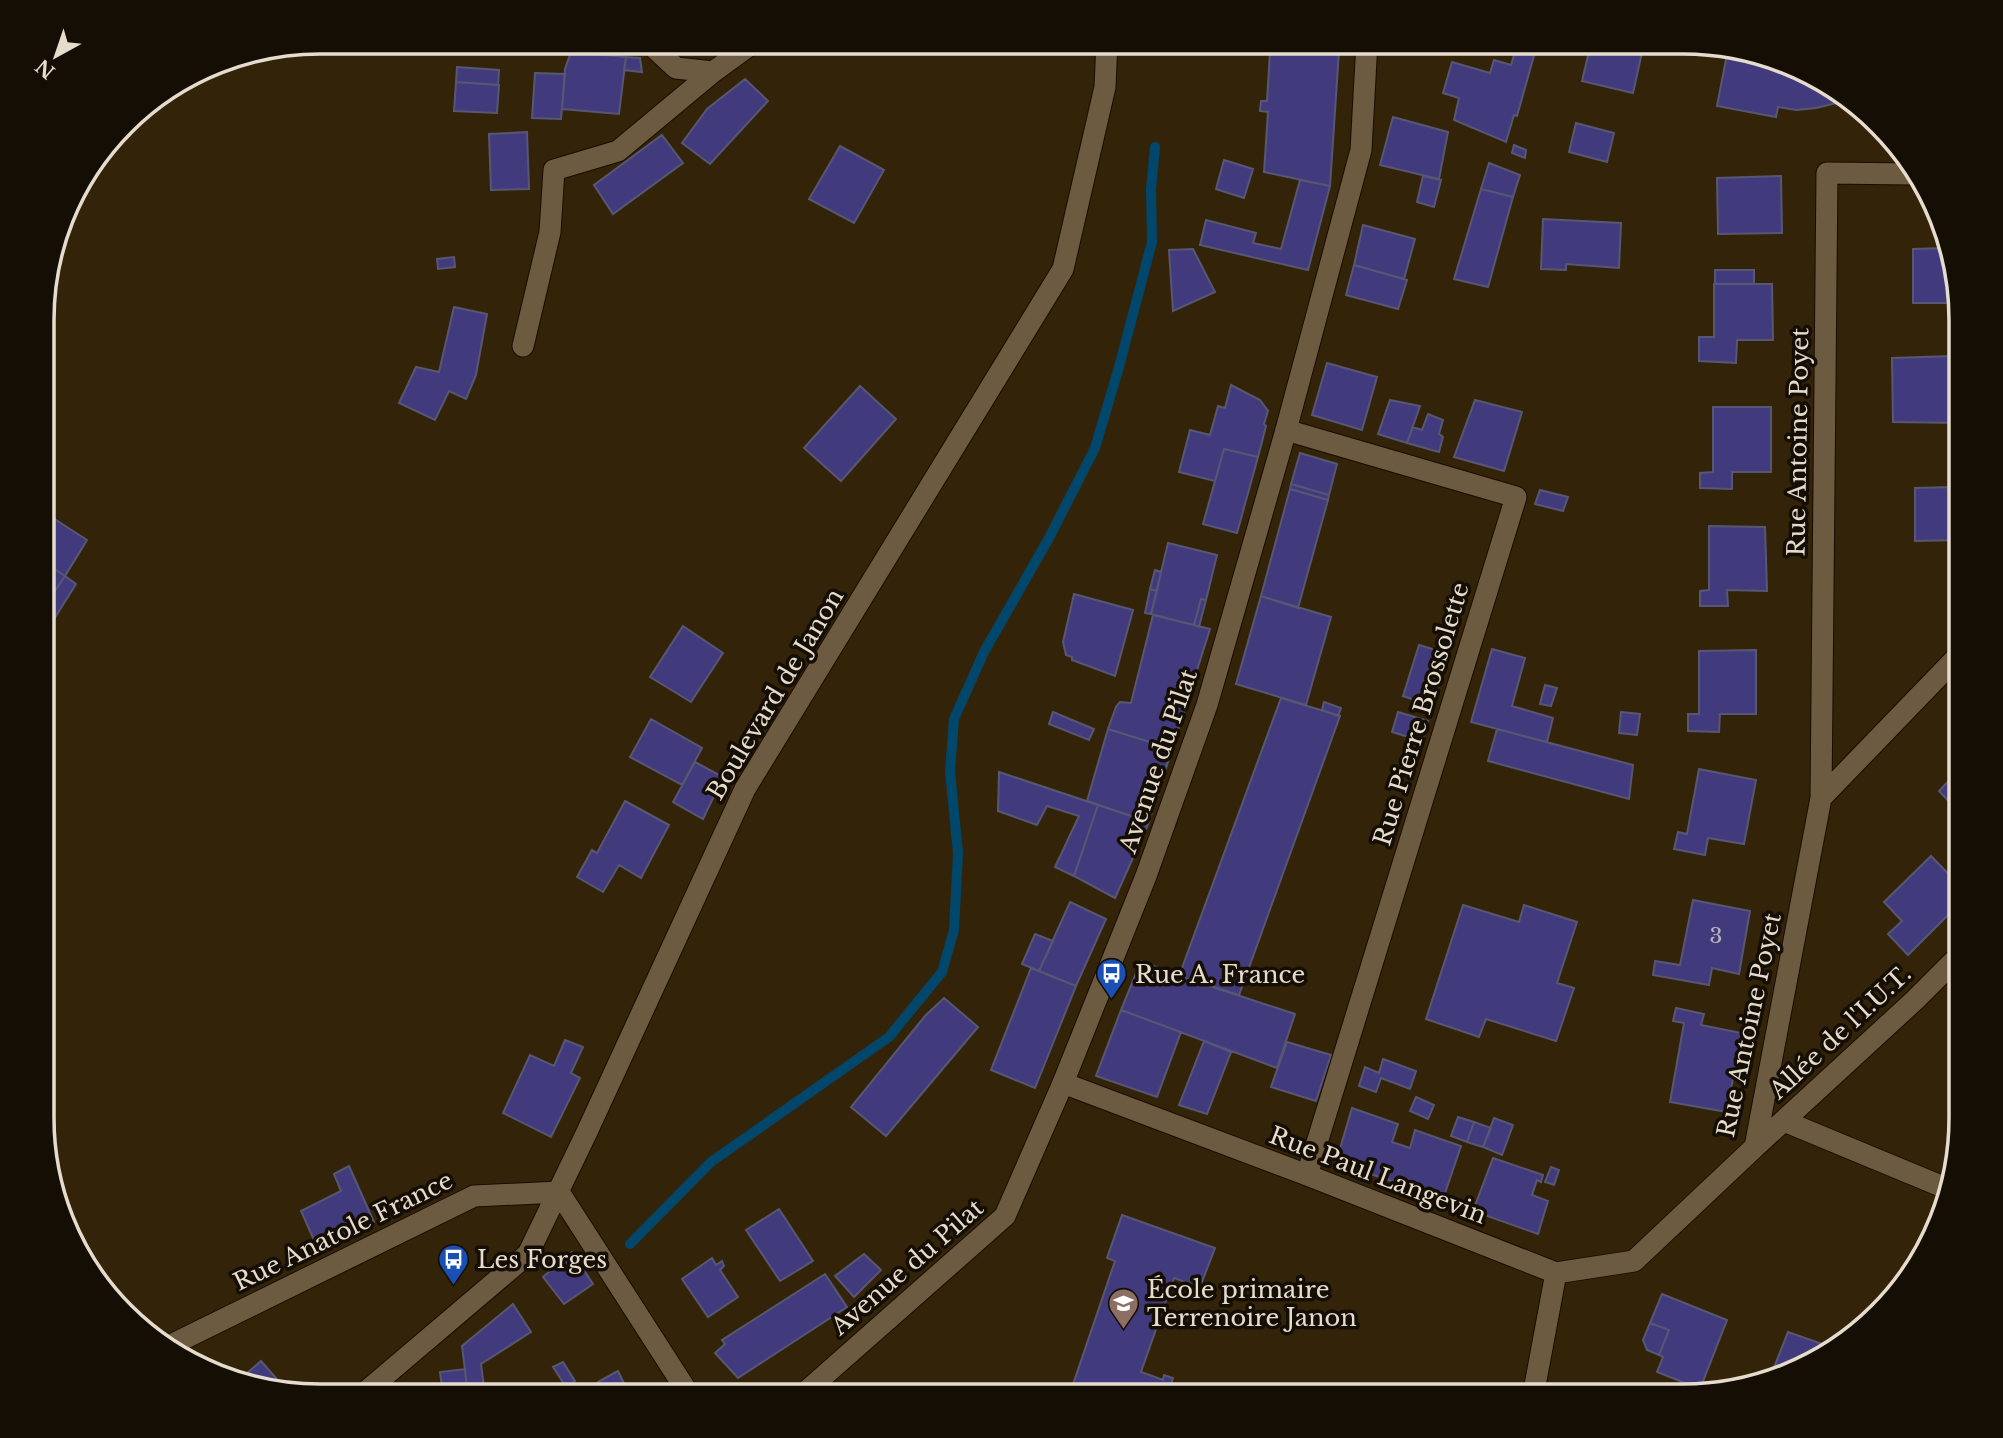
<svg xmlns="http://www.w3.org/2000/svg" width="2003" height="1438" font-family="'Libre Baskerville',serif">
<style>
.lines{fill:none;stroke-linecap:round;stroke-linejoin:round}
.stream{stroke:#00476b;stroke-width:10}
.building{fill:#413b7d;stroke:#575773;stroke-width:2}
.street-casing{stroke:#1a0c00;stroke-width:23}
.secondary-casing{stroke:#1a0c00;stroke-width:23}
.street{stroke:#6c5b40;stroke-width:21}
.secondary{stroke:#6c5b40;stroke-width:21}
.labels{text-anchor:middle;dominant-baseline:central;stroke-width:7;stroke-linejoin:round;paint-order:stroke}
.number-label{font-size:21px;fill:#bdb4b9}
.street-label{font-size:24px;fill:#e6dccd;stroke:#150e05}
.poi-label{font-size:24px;fill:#e6dccd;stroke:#150e05;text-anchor:start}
.rim{fill:none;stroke:#e6dccd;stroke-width:3.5}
</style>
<rect width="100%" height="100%" fill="#332409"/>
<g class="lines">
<path class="stream" d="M630 1244 711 1162 889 1037 942 972 954 930 958 853 950 771 954 719 984 652 1049 538 1095 448 1119 367 1152 242 1151 189 1155 147"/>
</g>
<path class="building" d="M1136 42H1217V51L1135 47Z
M1227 42H1261L1260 54 1227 52Z
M1271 42H1340L1339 51 1260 54 1261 44Z
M1518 42 1537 45 1517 116 1514 115 1506 142 1454 120 1459 98 1443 93 1452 62 1490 73 1494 60 1511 65Z
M1591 43H1644L1633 93 1582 81Z
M1728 49 1789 63 1845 96V101L1816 108 1796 110 1778 107 1776 117 1717 106Z
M1339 51 1330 186 1264 172 1268 112 1260 111 1261 101H1267L1270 52Z
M571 52 626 57 619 114 562 109 565 69Z
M626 57 640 58 642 72 624 70Z
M457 67 499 70 498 85 456 82Z
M535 73 565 74 561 119 532 118Z
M745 79 768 101 710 164 682 143 707 109Z
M456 82 499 85 497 113 454 111Z
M1393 117 1448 132 1439 179 1380 165Z
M1576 123 1614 133 1607 162 1569 152Z
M527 132 529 189 491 190 489 134Z
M662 135 683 163 613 214 594 185Z
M1514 145 1526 150 1525 158 1512 153Z
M840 146 884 170 854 223 809 199Z
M1224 160 1253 169 1244 198 1216 189Z
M1489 163 1520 175 1513 197 1481 189Z
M1423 176 1441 180 1434 207 1417 202Z
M1781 176 1782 233 1718 234 1717 178Z
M1300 180 1330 186 1308 270 1200 245 1206 220 1256 233 1253 243 1281 249Z
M1481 189 1513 197 1488 287 1454 279Z
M1543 219 1621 223 1619 268 1566 264V270L1541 269Z
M1363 225 1415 239 1404 279 1354 265Z
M1946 248 1960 303H1913V249Z
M1193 249 1215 292 1173 311 1169 250Z
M454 257 455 267 438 269 437 259Z
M1354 265 1407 280 1398 309 1346 295Z
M1715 270H1754V284H1715Z
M1714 284H1772L1773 340H1737L1736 363 1699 361V337H1714Z
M454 307 487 314 476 375 466 399 449 391 435 420 399 403 416 367 439 372Z
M1952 343H1960V423L1893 422 1892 358 1953 356Z
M1327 363 1377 377 1362 430 1312 415Z
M1231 385 1260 400 1268 411 1264 424 1266 426 1258 457 1224 449 1215 481 1179 472 1190 430 1210 435 1218 406 1225 408Z
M860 386 896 419 841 481 804 448Z
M1390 400 1420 406 1407 443 1378 434Z
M1475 400 1522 412 1504 471 1454 457Z
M1713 407H1771V472H1732V489L1700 488V473L1713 472Z
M1428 414 1443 420 1439 434 1443 437 1439 452 1407 443 1413 427 1422 430Z
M1224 449 1258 457 1237 533 1203 524Z
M1300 453 1337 464 1329 495 1291 484Z
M1952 471H1960V540L1915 541V488L1953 487Z
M1291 484 1329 495 1328 500 1290 489Z
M1290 489 1328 500 1298 608 1261 596Z
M1540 490 1568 497 1563 511 1535 504Z
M53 518 87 540 65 576 44 562V532Z
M1709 526 1765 527 1767 591 1727 590 1728 606H1700V591L1709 590Z
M1168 543 1217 555 1206 600 1201 599 1194 625 1151 614Z
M44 562 65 576 44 607Z
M1155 570 1161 572 1157 591 1150 589Z
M65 576 76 584 51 624 44 620V607Z
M1150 589 1157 591 1151 614 1145 613Z
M1074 594 1133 610 1115 676 1072 660V657L1066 655 1063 642Z
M1261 596 1331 617 1306 705 1236 684Z
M1201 599 1206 600 1199 627 1194 625Z
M1153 615 1210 629 1172 749 1108 729 1116 707 1120 702 1131 703Z
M683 626 723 653 691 702 650 677Z
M1419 645 1449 654 1432 706 1403 696Z
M1492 649 1525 658 1512 706 1553 718 1547 742 1471 722Z
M1756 650V714H1720L1719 732 1688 731V714H1699V651Z
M1545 685 1557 688 1551 706 1540 704Z
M1281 698 1340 716 1239 995 1179 976Z
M1324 702 1341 708 1338 716 1322 710Z
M1053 712 1094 729 1089 740 1049 724Z
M1398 712 1428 721 1422 741 1392 732Z
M1621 712 1640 714 1637 735 1619 733Z
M651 719 702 748 682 785 630 757Z
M1108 729 1172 749 1149 822 1087 801Z
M1497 729 1633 765 1629 799 1488 761Z
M695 762 723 777 703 819 673 802Z
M1699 769 1756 780 1744 844 1708 838 1705 855 1674 849 1678 832 1687 834Z
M1960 769V813L1939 791Z
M999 772 1098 805 1074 876 1055 867 1079 816 1047 806 1037 825 998 811Z
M625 801 669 825 641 878 619 865 603 892 577 877 592 850 597 853Z
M1098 805 1149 822 1115 898 1074 876Z
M1931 856 1960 886V903L1908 955 1888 934 1902 921 1884 902Z
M1693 900 1750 911 1739 974 1712 968 1709 985 1653 975 1655 961 1680 965Z
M1070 902 1106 919 1076 986 1039 971Z
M1463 905 1519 922 1524 905 1577 922 1557 983 1574 988 1556 1041 1486 1019 1479 1037 1426 1019Z
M1035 934 1053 941 1039 971 1022 964Z
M1141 961 1179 976 1295 1014 1277 1068 1121 1010Z
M1031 968 1076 986 1035 1088 991 1070Z
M944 998 978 1027 886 1136 851 1107 925 1016Z
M1676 1008 1704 1014 1701 1025 1741 1033 1727 1112 1670 1102 1684 1023 1673 1021Z
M1121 1010 1181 1032 1157 1097 1096 1076Z
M565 1040 583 1047 571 1073 580 1078 551 1137 503 1113 530 1055 554 1066Z
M1204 1041 1231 1052 1207 1114 1179 1105Z
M1287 1042 1331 1055 1316 1101 1271 1087Z
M1383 1059 1416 1071 1410 1089 1381 1078 1376 1092 1359 1086 1365 1067 1379 1073Z
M1416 1097 1434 1105 1428 1119 1410 1111Z
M1352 1108 1398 1124 1392 1142 1410 1148 1415 1130 1461 1146 1443 1199 1336 1162Z
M1458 1117 1474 1122 1467 1142 1451 1136Z
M1494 1118 1513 1125 1502 1155 1483 1147Z
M1474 1122 1491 1128 1483 1147 1467 1142Z
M1493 1158 1543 1175 1541 1182 1537 1180 1532 1195 1548 1201 1538 1234 1473 1211Z
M349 1166 374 1222 318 1249 301 1211 341 1191 334 1174Z
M1551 1167 1559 1170 1554 1185 1545 1182Z
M779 1209 813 1261 780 1281 746 1230Z
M1122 1215 1215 1248 1200 1287 1174 1278 1141 1372 1163 1380 1164 1375 1173 1378 1169 1389 1187 1396H1069L1115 1261 1107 1258Z
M572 1252 593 1284 564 1304 543 1277Z
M864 1254 881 1270 854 1297 835 1276Z
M712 1258 716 1265 722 1261 724 1266 720 1270 738 1297 708 1317 682 1279Z
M825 1274 847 1307 738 1378 715 1353 725 1344 722 1340Z
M1662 1294 1727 1320 1700 1389 1657 1372 1663 1357 1659 1355 1669 1330 1650 1323Z
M513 1304 531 1332 481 1364 485 1395H468L462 1346Z
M1650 1323 1669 1330 1659 1355 1647 1350 1643 1340Z
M1788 1332 1831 1347 1806 1367 1771 1375Z
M261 1361 289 1393 238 1381Z
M563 1362 575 1381 566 1387 553 1367Z
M465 1369 468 1395H443L440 1372Z
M618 1371 630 1396H605L598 1382Z
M661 1387 665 1396H645Z"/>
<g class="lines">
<defs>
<path id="street" d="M648 42 676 68 713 72 754 42
M523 346 550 232 554 170 618 151 713 72
M1286 430 1516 497 1307 1175
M1821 798 1960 654
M1063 1083 1307 1175 1556 1273 1533 1396
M1784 1121 1948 1189
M1755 1147 1915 1000 1960 955
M1556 1273 1634 1261 1755 1147 1821 798 1827 173 1914 174
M167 1347 474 1196 559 1192"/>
<path id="secondary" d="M559 1192 690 1396
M362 1395 528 1254 586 1134 745 789 1063 269 1105 87 1107 42
M801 1396 1005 1216 1063 1083 1146 876 1207 705 1286 430 1361 150 1367 42"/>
</defs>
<use href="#street" class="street-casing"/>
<use href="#secondary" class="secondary-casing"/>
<use href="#street" class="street"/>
<use href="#secondary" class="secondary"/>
</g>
<defs>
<symbol id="bus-pin" viewBox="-11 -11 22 30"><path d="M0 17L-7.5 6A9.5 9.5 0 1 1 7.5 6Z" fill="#1a4fb4" stroke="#150e05"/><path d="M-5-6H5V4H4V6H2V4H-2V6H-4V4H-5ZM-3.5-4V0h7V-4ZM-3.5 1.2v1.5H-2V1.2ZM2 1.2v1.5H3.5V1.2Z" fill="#fff"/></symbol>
<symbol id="school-pin" viewBox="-11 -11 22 30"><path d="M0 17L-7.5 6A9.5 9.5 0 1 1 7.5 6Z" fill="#8d6e63" stroke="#150e05"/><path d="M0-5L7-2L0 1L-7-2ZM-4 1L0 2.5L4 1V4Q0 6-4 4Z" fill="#fff"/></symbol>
</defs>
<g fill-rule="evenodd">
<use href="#bus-pin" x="1094" y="956" width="35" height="47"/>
<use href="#bus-pin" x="436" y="1242" width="35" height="47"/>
<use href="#school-pin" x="1106" y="1286" width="35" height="47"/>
</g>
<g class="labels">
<g class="number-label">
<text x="1716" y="936">3</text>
</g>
<g class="street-label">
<text transform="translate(1798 442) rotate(-89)">Rue Antoine Poyet</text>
<text transform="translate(775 694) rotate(-59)">Boulevard de Janon</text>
<text transform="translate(1421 714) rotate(-73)">Rue Pierre Brossolette</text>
<text transform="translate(1158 761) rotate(-71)">Avenue du Pilat</text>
<text transform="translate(1749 1025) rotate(-78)">Rue Antoine Poyet</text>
<text transform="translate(1840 1032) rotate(-43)">Allée de l'I.U.T.</text>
<text transform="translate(1378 1175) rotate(21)">Rue Paul Langevin</text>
<text transform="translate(343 1231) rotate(-26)">Rue Anatole France</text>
<text transform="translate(907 1267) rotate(-41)">Avenue du Pilat</text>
</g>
<g class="poi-label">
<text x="1135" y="974">Rue A. France</text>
<text x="477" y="1259">Les Forges</text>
<text x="1147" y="1289">École primaire<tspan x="1147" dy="28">Terrenoire Janon</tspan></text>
</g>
</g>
<path d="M0 0H2003V1438H0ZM320 54H1683A266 266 0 0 1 1949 320V1118A266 266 0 0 1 1683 1384H320A266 266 0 0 1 54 1118V320A266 266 0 0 1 320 54Z" fill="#150e05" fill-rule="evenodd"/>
<path class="rim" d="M320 54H1683A266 266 0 0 1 1949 320V1118A266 266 0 0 1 1683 1384H320A266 266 0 0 1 54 1118V320A266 266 0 0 1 320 54Z"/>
<g transform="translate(56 56) rotate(220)" stroke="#150e05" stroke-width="5" paint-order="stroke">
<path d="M0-5L12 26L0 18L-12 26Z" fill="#e6dccd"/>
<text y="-10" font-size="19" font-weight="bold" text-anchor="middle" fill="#e6dccd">N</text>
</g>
</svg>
